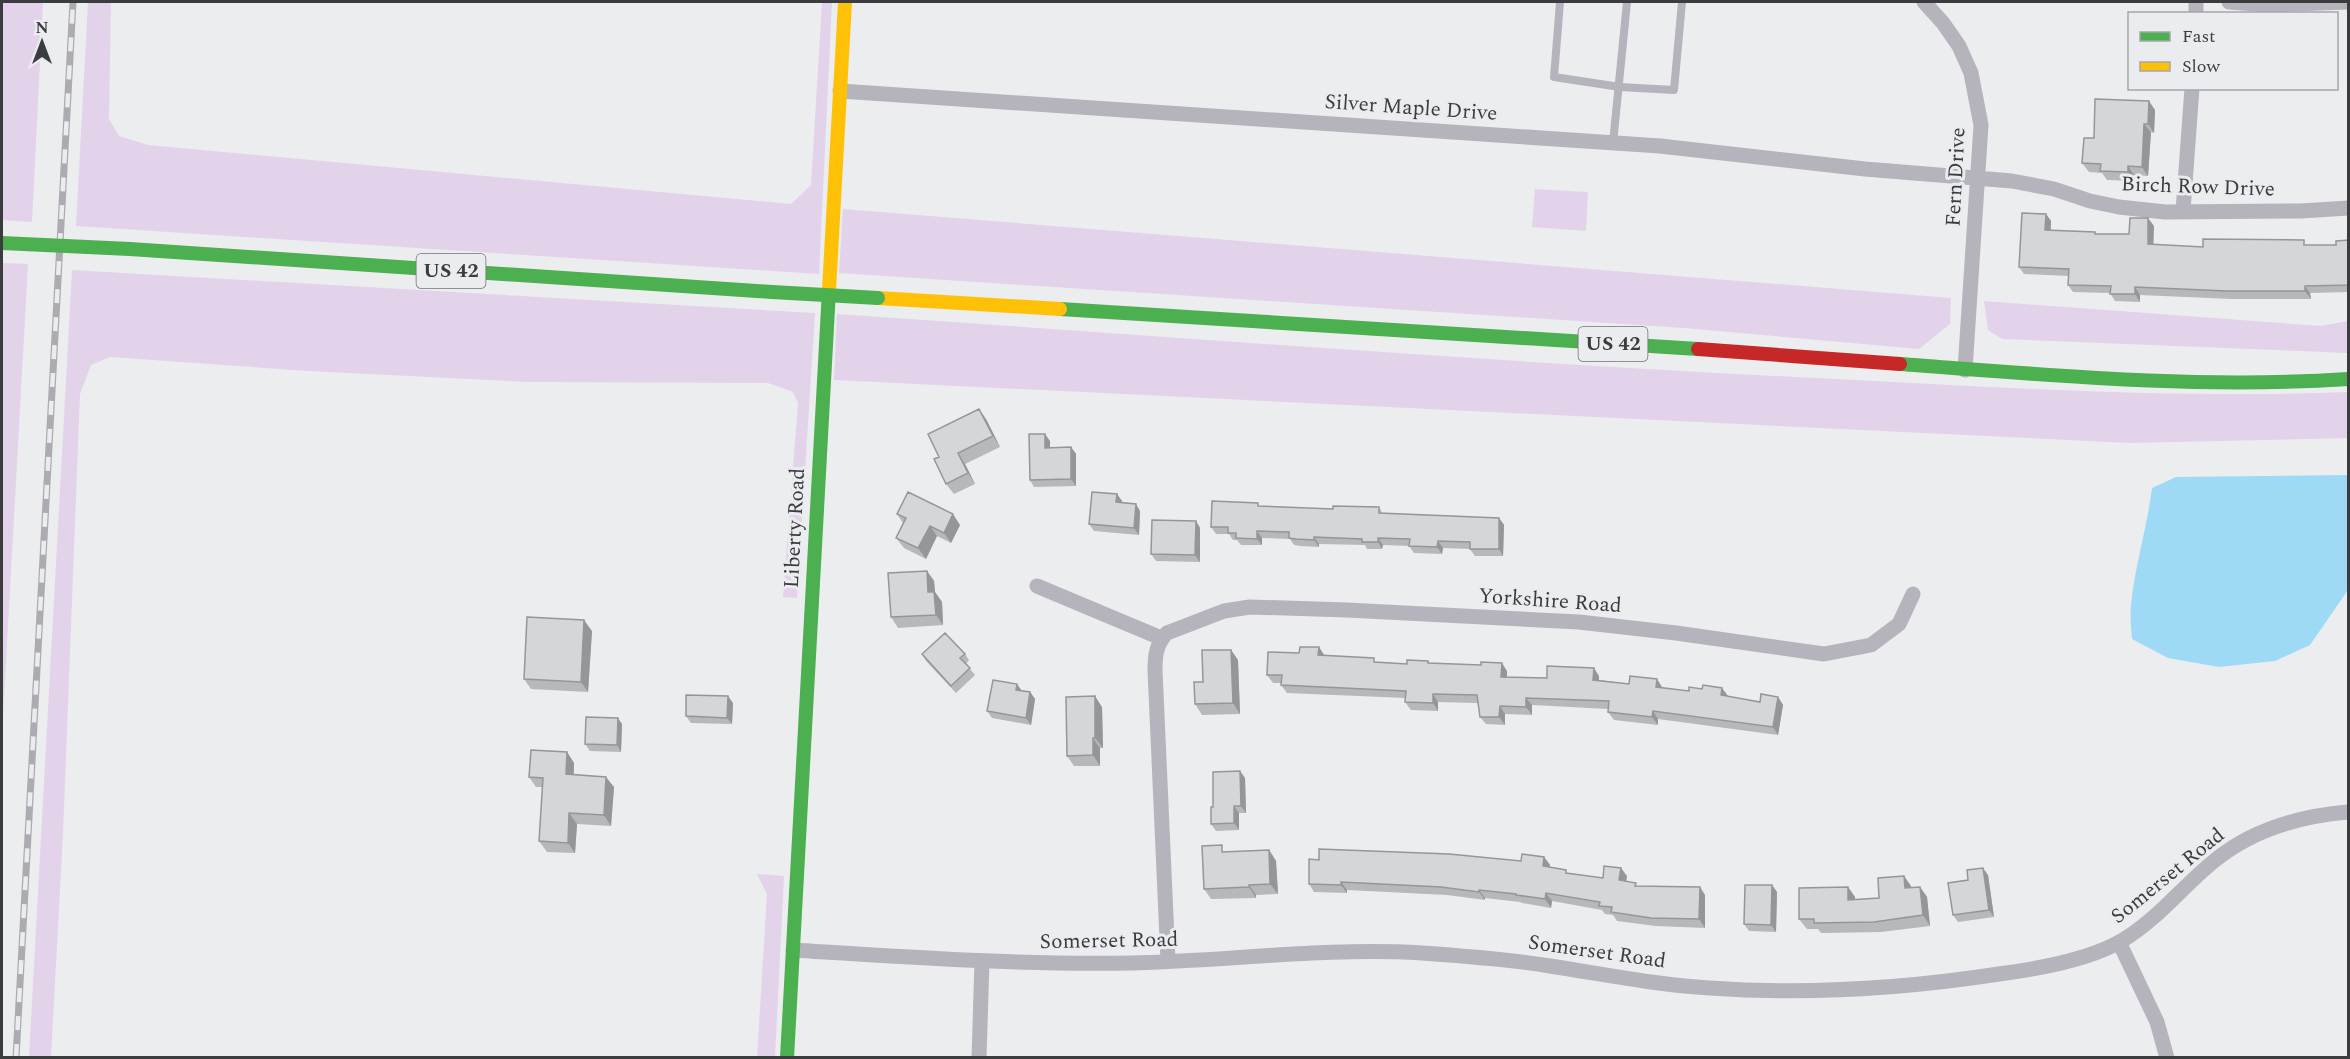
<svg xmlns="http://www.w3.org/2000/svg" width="2350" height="1059" font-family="Spectral,serif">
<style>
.green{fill:#e2d3ea}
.water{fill:#9edaf6}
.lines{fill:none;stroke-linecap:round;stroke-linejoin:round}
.lane{stroke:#b5b3bc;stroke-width:8}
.street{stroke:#b5b3bc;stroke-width:15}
.fast{stroke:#4caf50;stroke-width:14}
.slow{stroke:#ffc107;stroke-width:14}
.jam{stroke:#c62828;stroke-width:14}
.rail-casing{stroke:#acabb1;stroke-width:7}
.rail{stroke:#ebecf0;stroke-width:4.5;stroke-dasharray:14;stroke-linecap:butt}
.fast-bridge{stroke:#4caf50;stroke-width:14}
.wall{fill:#b7b8ba}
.shaded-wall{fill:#959697}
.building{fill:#d5d6d8;stroke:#959697;stroke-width:1.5}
.labels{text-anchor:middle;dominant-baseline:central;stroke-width:6;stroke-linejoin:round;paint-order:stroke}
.shield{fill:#ebecf0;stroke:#707173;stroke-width:1.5}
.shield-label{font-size:20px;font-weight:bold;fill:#3b3c3d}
.street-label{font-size:21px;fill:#3b3c3d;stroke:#ebecf0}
</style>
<rect width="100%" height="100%" fill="#ecedef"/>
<path class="green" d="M2 2H43L32 222 2 220Z
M88 2H111L109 119 119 136 148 145 791 204 811 185 822 2H832L819 274 76 226Z
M1535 189 1588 192 1586 231 1532 227Z
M843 209 1951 298 1950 324 1919 349 1684 328 839 273Z
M2 263 28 264 2 734Z
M72 270 815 313 797 598 783 597 798 403 793 392 768 383 528 382 308 371 110 357 91 365 80 394 63 834 51 1057H29Z
M1984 301 2320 326 2348 321V353L2002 339 1988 330Z
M837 314C1163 336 1490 362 1816 378 1994 387 2171 399 2348 392V438L2130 443 834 380Z
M757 874 784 876 775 1057H757L767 894Z"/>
<path class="water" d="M2348 475V590L2310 645 2275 661 2219 667 2168 658 2132 639C2131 628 2130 616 2131 605 2135 565 2147 528 2152 488L2176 477Z"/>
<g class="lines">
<path class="lane" d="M1560 2 1554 77 1620 87 1674 90 1682 2
M1613 143 1627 2"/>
<path class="street" d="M1924 2 1943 23 1959 46 1971 73 1981 125 1965 370
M2229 2 2268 5 2348 2
M2196 14V2
M840 91 1660 146 1865 169 2012 181 2054 189 2090 201 2119 207 2165 212 2301 211 2348 208
M2183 211 2192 88
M1037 586 1161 638
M2119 942 2157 1022 2167 1058
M793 950C906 957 1018 965 1131 963 1228 961 1325 947 1422 953 1465 956 1508 959 1550 966 1603 974 1656 985 1710 988 1809 995 1901 989 1999 974 2037 969 2090 960 2123 940 2158 919 2183 886 2214 861 2253 829 2300 816 2348 812
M1168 961 1155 670C1155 656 1156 644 1167 633L1224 611 1250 607 1347 610 1579 622 1676 633 1824 654 1871 645 1899 624 1913 594
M979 1058 982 961"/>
<path class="fast" d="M130 249 772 292
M1060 309 1698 349
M1900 364C2049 375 2198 389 2348 379
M787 1058 829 290"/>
<path class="slow" d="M829 290 845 2
M878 298 1060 309"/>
<path class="jam" d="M1698 349 1900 364"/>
<defs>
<path id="rail" d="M16 1058 73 2"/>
</defs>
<use href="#rail" class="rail-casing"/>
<use href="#rail" class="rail"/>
<path class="fast-bridge" d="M2 243 130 249
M772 292 878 298"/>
</g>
<path class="wall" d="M2155 110 2154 133 2151 132 2148 176 2134 175V181L2107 180 2102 173 2089 172 2082 163 2094 138Z
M2046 214 2051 221V230L2095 232 2096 234H2129L2154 226 2153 245 2203 247 2336 245 2349 240V292L2310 293 2311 299H2232L2140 295V302L2115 301 2110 293 2073 292 2068 285V276L2024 274 2019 267Z
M986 419 1000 447 965 464 975 484 954 494 946 484 939 457Z
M1050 441V448L1071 447 1076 454V486L1034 487 1030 480Z
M1117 494 1122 501V503L1140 511 1139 535 1094 531 1089 524Z
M1261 507 1333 509 1379 507 1383 514 1499 518 1504 525 1503 556H1475L1470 549 1443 548 1442 554 1414 553 1409 546 1383 545 1382 549H1367L1365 545 1319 544V547L1300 546 1294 545 1290 539 1262 538V545H1241L1237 540H1233L1229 534H1216L1211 527Z
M897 514 960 525 951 543 937 536 926 559 904 548 896 538 903 523Z
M1196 521 1200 528V562L1156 561 1151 554Z
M927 571 934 581 935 592 942 602 943 625 898 628 891 617Z
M592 631 588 692 531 689 524 679Z
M1319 647 1324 655 1378 662 1407 664 1428 661 1430 663 1507 671V677L1547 678 1599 676V680L1689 691 1702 689 1722 688 1728 697 1760 702 1778 697 1783 705 1778 735 1658 719V725L1614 720 1608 712V709L1532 705V715L1505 714V725L1486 724 1480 717 1478 703 1438 702V711L1411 710 1405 702 1406 698 1287 693 1281 685V683H1273L1267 675 1299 653Z
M1231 650 1238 660 1240 714 1202 715 1195 704 1203 682Z
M922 654H965L969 660 966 664 975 675 956 693 926 661Z
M1030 692 1035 699 1031 725 992 718 987 711Z
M733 703 732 724 691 723 686 716Z
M1102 707 1103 748H1100V766H1074L1067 756Z
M622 724 621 752 590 751 585 744Z
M567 752 574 763V775L614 787 611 826 577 824 575 853 547 852 539 841 543 787H536L529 777Z
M1240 771 1245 778 1246 813H1239V830L1216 831 1211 824Z
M1269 850 1276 861 1278 894 1256 895V898L1211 899 1204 889 1226 852Z
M1544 857 1550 865 1549 868 1568 873 1603 878 1627 876 1626 881 1638 886 1705 895V928L1656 926 1617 921 1613 915 1605 914 1602 910 1552 901 1551 908 1522 903 1520 902 1485 898V900L1447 895 1347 890V893L1314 892 1309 884 1521 861Z
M1988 875 1994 917 1958 922 1953 915 1968 880Z
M1904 876 1911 887H1920L1927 897 1930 926 1881 932 1821 933 1818 929H1807L1799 919 1848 887 1855 897V900L1879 898Z
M1772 885 1777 892 1776 932 1749 931 1744 924Z"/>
<path class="shaded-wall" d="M2149 101 2155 110 2154 133 2148 124Z
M2144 124 2151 132 2148 176 2142 167Z
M2128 166 2134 175V181L2128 172Z
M2046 214 2051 221 2050 237 2045 230Z
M2148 218 2154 226 2153 252 2148 244Z
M2305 286 2310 293 2311 299 2305 291Z
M2135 287 2140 295V302L2135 294Z
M979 409 986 419 1000 447 993 436Z
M1045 434 1050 441V455L1045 448Z
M1071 447 1076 454V486L1071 479Z
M958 453 965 464 975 484 968 473Z
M1117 494 1122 501 1121 509 1116 502Z
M1136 504 1140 511 1139 535 1134 528Z
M953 514 960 525 951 543 944 533Z
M1499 518 1504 525 1503 556 1499 549Z
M1196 521 1200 528V562L1195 555Z
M930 526 937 536 926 559 918 548Z
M1257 531 1262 538V545L1257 539Z
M1314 537 1319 544V547L1314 540Z
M1378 538 1383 545 1382 549 1378 542Z
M1438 541 1443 548 1442 554 1437 547Z
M927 571 934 581 935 592 942 602 943 625 936 615 928 592Z
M584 620 592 631 588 692 581 682Z
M1319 647 1324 655H1318Z
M1231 650 1238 660 1240 714 1233 703Z
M1502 663 1507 671V685L1501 677Z
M1594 668 1599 676V688L1593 680Z
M1657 679 1662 687H1656Z
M1017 684 1022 691 1016 690Z
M1722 688 1728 696 1727 703 1721 695Z
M1030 692 1035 699 1031 725 1026 718Z
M1433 694 1438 702V711L1433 703Z
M728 696 733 703 732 724 727 718Z
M1095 696 1102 707 1103 748 1095 738Z
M1778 697 1783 705 1778 735 1773 727Z
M1526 698 1532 705V715L1526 707Z
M1500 706 1505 714V725L1499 717Z
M1653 711 1658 719V725L1652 717Z
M618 718 622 724 621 752 617 745Z
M1093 738 1100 748V766L1093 755Z
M567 752 574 763 573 785 566 774Z
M1240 771 1245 778 1246 813 1241 806Z
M606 777 614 787 611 826 604 815Z
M1234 806 1239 813V830L1234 823Z
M569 813 577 824 575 853 568 843Z
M1269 850 1276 861 1278 894 1270 884Z
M1544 857 1550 865 1548 875 1543 866Z
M1621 868 1627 876 1625 889 1619 880Z
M1983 868 1988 875 1994 917 1989 910Z
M1904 876 1911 886 1912 898 1905 888Z
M1341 882 1347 890V893L1341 885Z
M1249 885 1256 895V898L1249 887Z
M1772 885 1777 892 1776 932 1771 925Z
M1700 887 1705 895V928L1699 919Z
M1848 887 1855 897V911L1848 900Z
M1920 887 1927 897 1930 926 1923 915Z
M1479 890 1485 898V900L1479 892Z
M1546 893 1552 901 1551 908 1545 899Z"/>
<path class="building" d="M2095 99 2149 101 2148 124H2144L2142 167 2128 166V172L2100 171 2101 164 2082 163 2084 138H2094Z
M2022 213 2046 214 2045 230 2095 232V234H2129L2130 218H2148V244L2203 247V239L2304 240V245H2336V241L2349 240V285L2305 286V291H2227L2135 287V294H2110L2111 286 2068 285 2069 269 2019 267Z
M979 409 993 436 958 453 968 473 946 484 934 459 939 457 928 434Z
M1029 434H1045V448L1071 447V479L1030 480Z
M908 492 953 514 944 533 930 526 918 548 896 538 906 518 897 514Z
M1092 492 1117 494 1116 502 1136 504 1134 528 1089 524Z
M1212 501 1258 503V506L1333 509V506L1379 507V513L1499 518V549H1470V542L1438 541 1437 547 1409 546 1410 539 1378 538V542H1362V539L1314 537V540L1296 539 1289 538V532L1257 531V539L1236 538V533H1228V527H1211Z
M1152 520 1196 521 1195 555 1151 554Z
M927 571 928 592H934L936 615 891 617 888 573Z
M527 617 584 620 581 682 524 679Z
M945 633 965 654 960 658 970 668 951 686 922 654Z
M1300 647H1319L1318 655 1374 658V662L1407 664V660L1428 661V663L1481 665V662L1502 663 1501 677 1547 678V666L1594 668 1593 680 1629 684 1630 676 1657 679 1656 687 1689 691V687L1702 689 1703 685 1722 688 1721 695 1760 702 1761 694 1778 697 1773 727 1653 711 1652 717 1608 712 1609 701 1526 698V707L1500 706 1499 717H1480L1477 695 1433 694V703L1405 702 1406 691 1281 685 1282 675H1267L1268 652 1299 653Z
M1202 650H1231L1233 703 1195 704 1194 682H1203Z
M993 680 1017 684 1016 690 1030 692 1026 718 987 711Z
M686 695 728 696 727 718 686 716Z
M1095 696V738H1093V755L1067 756 1066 697Z
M586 717 618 718 617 745 585 744Z
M531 750 567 752 566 774 606 777 604 815 569 813 568 843 539 841 543 778 529 777Z
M1240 771 1241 806H1234V823L1211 824V807H1213V772Z
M1222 845V852L1269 850 1270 884 1249 885V887L1204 889 1202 846Z
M1319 849 1449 854 1521 861 1522 854 1544 857 1543 866 1566 870V873L1603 878 1604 866 1621 868 1619 880 1636 883 1635 886 1700 887 1699 919 1651 918 1611 912 1612 907 1599 906 1600 902 1546 893 1545 899 1516 895V894L1479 890V892L1441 887 1341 882V885L1309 884V859L1319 860Z
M1983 868 1989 910 1953 915 1948 883 1968 880 1967 870Z
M1904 876 1905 888 1920 887 1923 915 1874 922 1814 923V919H1799V888L1848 887V900L1879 898 1878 878Z
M1745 885H1772L1771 925 1744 924Z"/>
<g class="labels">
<g class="shield">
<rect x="416.5" y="254" width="69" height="34" rx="4.5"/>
<rect x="1578.5" y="327" width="69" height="34" rx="4.5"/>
</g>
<g class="shield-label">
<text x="451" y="271">US 42</text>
<text x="1613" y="344">US 42</text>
</g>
<g class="street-label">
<text transform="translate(1411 108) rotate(4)">Silver Maple Drive</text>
<text transform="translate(1956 177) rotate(-87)">Fern Drive</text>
<text transform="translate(2198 187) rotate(2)">Birch Row Drive</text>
<text transform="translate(795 528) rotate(-87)">Liberty Road</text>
<text transform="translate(1550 601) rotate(4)">Yorkshire Road</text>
<text transform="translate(2168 876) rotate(-39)">Somerset Road</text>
<text transform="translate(1109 941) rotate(-1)">Somerset Road</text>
<text transform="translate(1597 952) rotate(8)">Somerset Road</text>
</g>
</g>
<rect width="2350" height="1059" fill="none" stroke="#3b3c3d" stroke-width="6"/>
<rect x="2128" y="12" width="210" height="78" fill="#ebecf0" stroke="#a5a6a8" stroke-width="1.5"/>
<rect x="2140" y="32" width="30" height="9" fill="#4caf50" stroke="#a5a6a8" stroke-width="1.5"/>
<text x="2182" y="42" font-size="18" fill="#3b3c3d">Fast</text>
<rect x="2140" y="62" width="30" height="9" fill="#ffc107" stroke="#a5a6a8" stroke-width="1.5"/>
<text x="2182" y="72" font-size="18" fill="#3b3c3d">Slow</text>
<g transform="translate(42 42)" stroke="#ebecf0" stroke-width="4.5" paint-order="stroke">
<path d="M0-4.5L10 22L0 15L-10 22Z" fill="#3b3c3d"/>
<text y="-9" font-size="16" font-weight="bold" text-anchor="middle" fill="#3b3c3d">N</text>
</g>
</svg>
